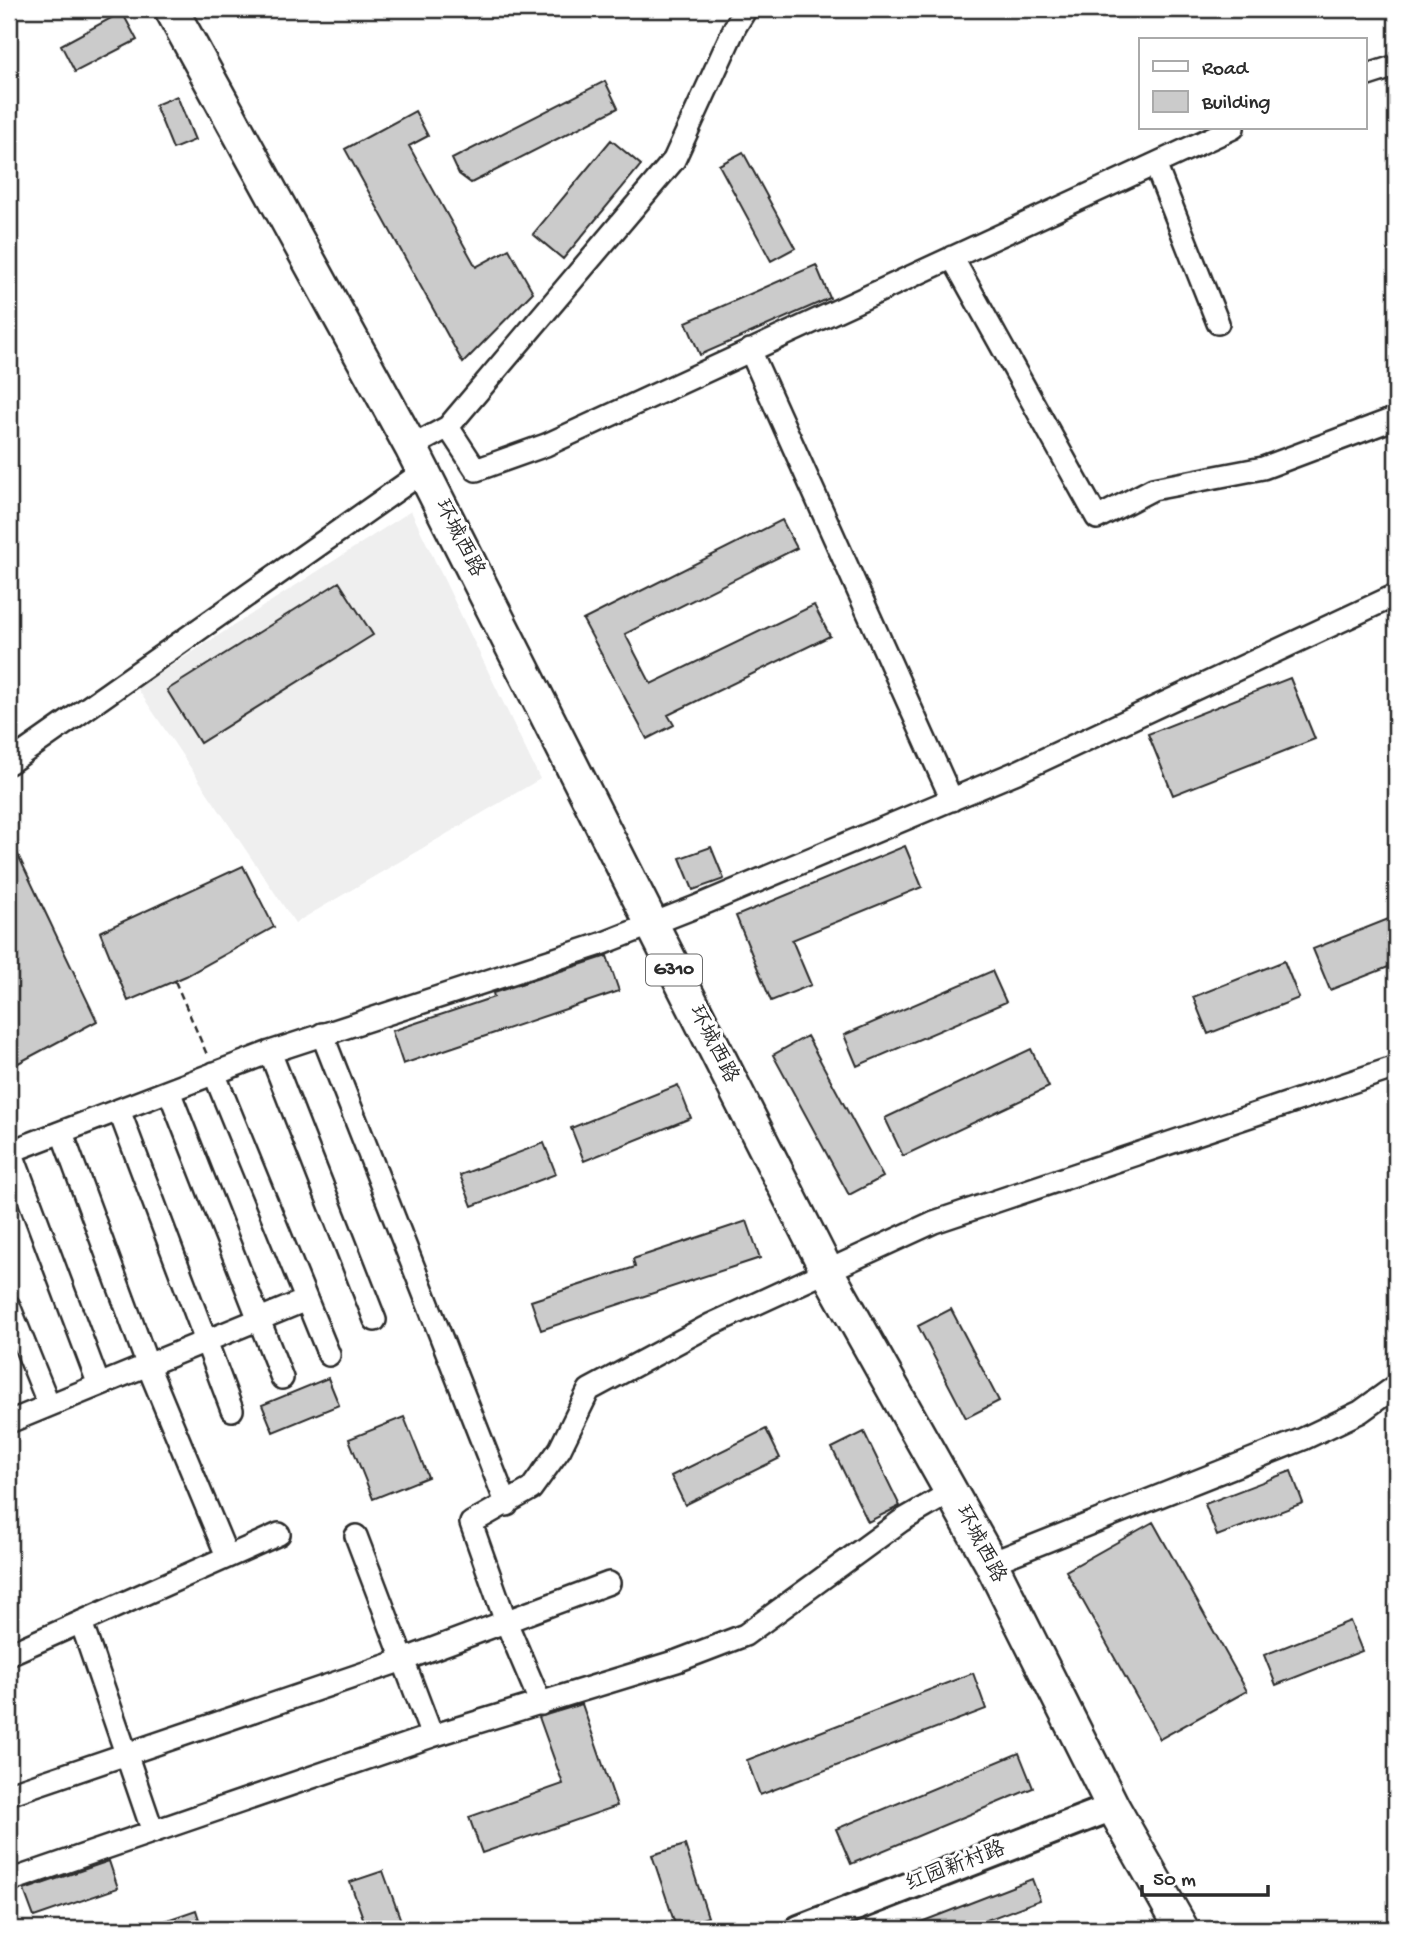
<svg xmlns="http://www.w3.org/2000/svg" width="1405" height="1938" font-family="'Gochi Hand','LXGW WenKai TC',sans-serif">
<style>
.built{fill:#efefef}
.building{fill:#cbcbcb;stroke:#2b2b2b;stroke-width:2}
.lines{fill:none;stroke-linecap:round;stroke-linejoin:round}
.minor-casing{stroke:#2b2b2b;stroke-width:26}
.major-casing{stroke:#2b2b2b;stroke-width:32}
.highway-casing{stroke:#2b2b2b;stroke-width:37}
.path{stroke:#2b2b2b;stroke-width:2.5;stroke-dasharray:7 5;stroke-linecap:butt}
.minor{stroke:#fff;stroke-width:21}
.major{stroke:#fff;stroke-width:26}
.highway{stroke:#fff;stroke-width:32}
.labels{text-anchor:middle;dominant-baseline:central;stroke-width:6;stroke-linejoin:round;paint-order:stroke}
.shield{fill:#fff;stroke:#6b6b6b;stroke-width:2}
.shield-label{font-size:19px;font-weight:bold;fill:#2b2b2b}
.street-label{font-size:21px;fill:#2b2b2b;stroke:#fff}
</style>
<rect width="100%" height="100%" fill="#fff"/>
<filter id="ink" filterUnits="userSpaceOnUse"><feTurbulence type="fractalNoise" baseFrequency=".0143" numOctaves="2"/><feDisplacementMap in="SourceGraphic" scale="14" xChannelSelector="R" yChannelSelector="G"/><feConvolveMatrix kernelMatrix="1 2 1 2 8 2 1 2 1" color-interpolation-filters="sRGB"/></filter>
<g filter="url(#ink)">
<path class="built" d="M411 511 540 779 295 923 137 688Z"/>
<path class="building" d="M122 12 137 40 75 72 61 45Z
M605 81 618 108 471 183 459 174 452 159Z
M177 96 195 140 173 149 155 105Z
M415 111 428 136 409 146 476 267 509 249 533 292 463 363 345 149Z
M611 140 641 165 563 259 533 234Z
M743 152 795 248 771 261 719 165Z
M816 265 830 298 700 355 686 322Z
M782 520 797 548 625 634 651 684 814 605 830 636 668 715 674 725 647 739 583 620Z
M339 582 373 635 200 743 167 690Z
M1290 678 1315 739 1173 795 1148 734Z
M9 836 97 1021 9 1068Z
M905 846 922 887 792 940 811 985 771 1001 736 916Z
M711 847 724 879 693 890 680 858Z
M243 866 274 927 186 976 128 1001 100 932Z
M1396 916V964L1330 990 1313 949Z
M607 956 619 991 403 1064 392 1031 494 997 493 993Z
M1284 961 1299 998 1208 1034 1193 997Z
M992 971 1006 1002 857 1066 844 1035Z
M807 1036 883 1177 849 1195 773 1055Z
M1031 1049 1049 1087 903 1156 885 1118Z
M678 1085 691 1118 584 1161 571 1128Z
M544 1143 556 1174 472 1206 460 1175Z
M747 1221 760 1258 541 1330 531 1301 635 1267 633 1259Z
M951 1309 999 1401 966 1418 918 1326Z
M328 1378 339 1405 273 1432 262 1405Z
M404 1417 428 1477 373 1499 349 1439Z
M766 1429 780 1458 685 1505 671 1476Z
M864 1432 900 1506 868 1522 832 1448Z
M1291 1471 1303 1503 1217 1536 1205 1504Z
M1153 1522 1247 1691 1160 1739 1066 1571Z
M1350 1621 1362 1651 1276 1685 1264 1655Z
M973 1673 986 1709 760 1795 747 1760Z
M582 1704 617 1806 482 1853 469 1817 563 1784 539 1717Z
M1019 1753 1033 1788 851 1864 836 1829Z
M685 1845 708 1917 676 1927 652 1855Z
M109 1861 118 1888 34 1917 24 1890Z
M383 1871 404 1929H367L350 1882Z
M1032 1879 1040 1900 963 1929H903Z
M196 1910 202 1929H147V1927Z"/>
<g class="lines">
<defs>
<path id="minor" d="M1365 76 1396 66
M1155 164 1218 323
M952 257 1097 518 1153 489 1263 468 1396 418
M750 350 952 800
M448 427 476 470 546 445 1233 128
M411 447 448 427 674 160 735 27 746 9
M9 763 424 471
M322 1034 507 1505
M270 1052 375 1320
M214 1073 329 1355
M169 1091 282 1378
M119 1110 232 1410
M62 1133 148 1366 227 1556
M11 1151 99 1385
M9 1152 270 1052 604 943 698 906 1017 772 1396 595
M9 1306 49 1405
M9 1422 306 1300
M356 1536 432 1736
M991 1563 1303 1439 1360 1412 1396 1386
M81 1622 153 1832
M9 1654 279 1534
M541 1704 506 1622 471 1523 531 1489 560 1449 589 1390 712 1324 934 1222 1396 1067
M9 1794 403 1660 609 1583
M9 1881 432 1736 677 1661 745 1635 901 1521 951 1492"/>
<path id="major" d="M799 1929 1113 1807"/>
<path id="highway" d="M171 9 411 447 827 1271 991 1563 1113 1807 1182 1929"/>
</defs>
<use href="#minor" class="minor-casing"/>
<use href="#major" class="major-casing"/>
<use href="#highway" class="highway-casing"/>
<path class="path" d="M175 981 208 1057"/>
<use href="#minor" class="minor"/>
<use href="#major" class="major"/>
<use href="#highway" class="highway"/>
</g>
</g>
<g class="labels">
<rect class="shield" x="646" y="954.5" width="56" height="31" rx="5"/>
<g class="shield-label">
<text x="674" y="970">G310</text>
</g>
<g class="street-label">
<text transform="translate(458 539) rotate(63)">环城西路</text>
<text transform="translate(712 1045) rotate(63)">环城西路</text>
<text transform="translate(979 1545) rotate(62)">环城西路</text>
<text transform="translate(956 1868) rotate(-21)">红园新村路</text>
</g>
</g>
<rect width="1405" height="1938" fill="none" stroke="#fff" stroke-width="35"/>
<rect x="18" y="18" width="1370" height="1903" fill="none" stroke="#2b2b2b" stroke-width="2.5" filter="url(#ink)"/>
<rect x="1139" y="38" width="228" height="91" fill="#ffffff" stroke="#aaaaaa" stroke-width="2"/>
<rect x="1153" y="61" width="35" height="10" fill="#ffffff" stroke="#aaaaaa" stroke-width="2"/>
<text x="1202" y="74" font-size="21" fill="#2b2b2b">Road</text>
<rect x="1153" y="91" width="35" height="21" fill="#cbcbcb" stroke="#aaaaaa" stroke-width="2"/>
<text x="1202" y="108" font-size="21" fill="#2b2b2b">Building</text>
<path d="M1142 1885v10h126v-10" fill="none" stroke="#2b2b2b" stroke-width="3.5"/>
<text x="1153" y="1885" font-size="21" fill="#2b2b2b" stroke="#ffffff" stroke-width="5" paint-order="stroke">50 m</text>
</svg>
